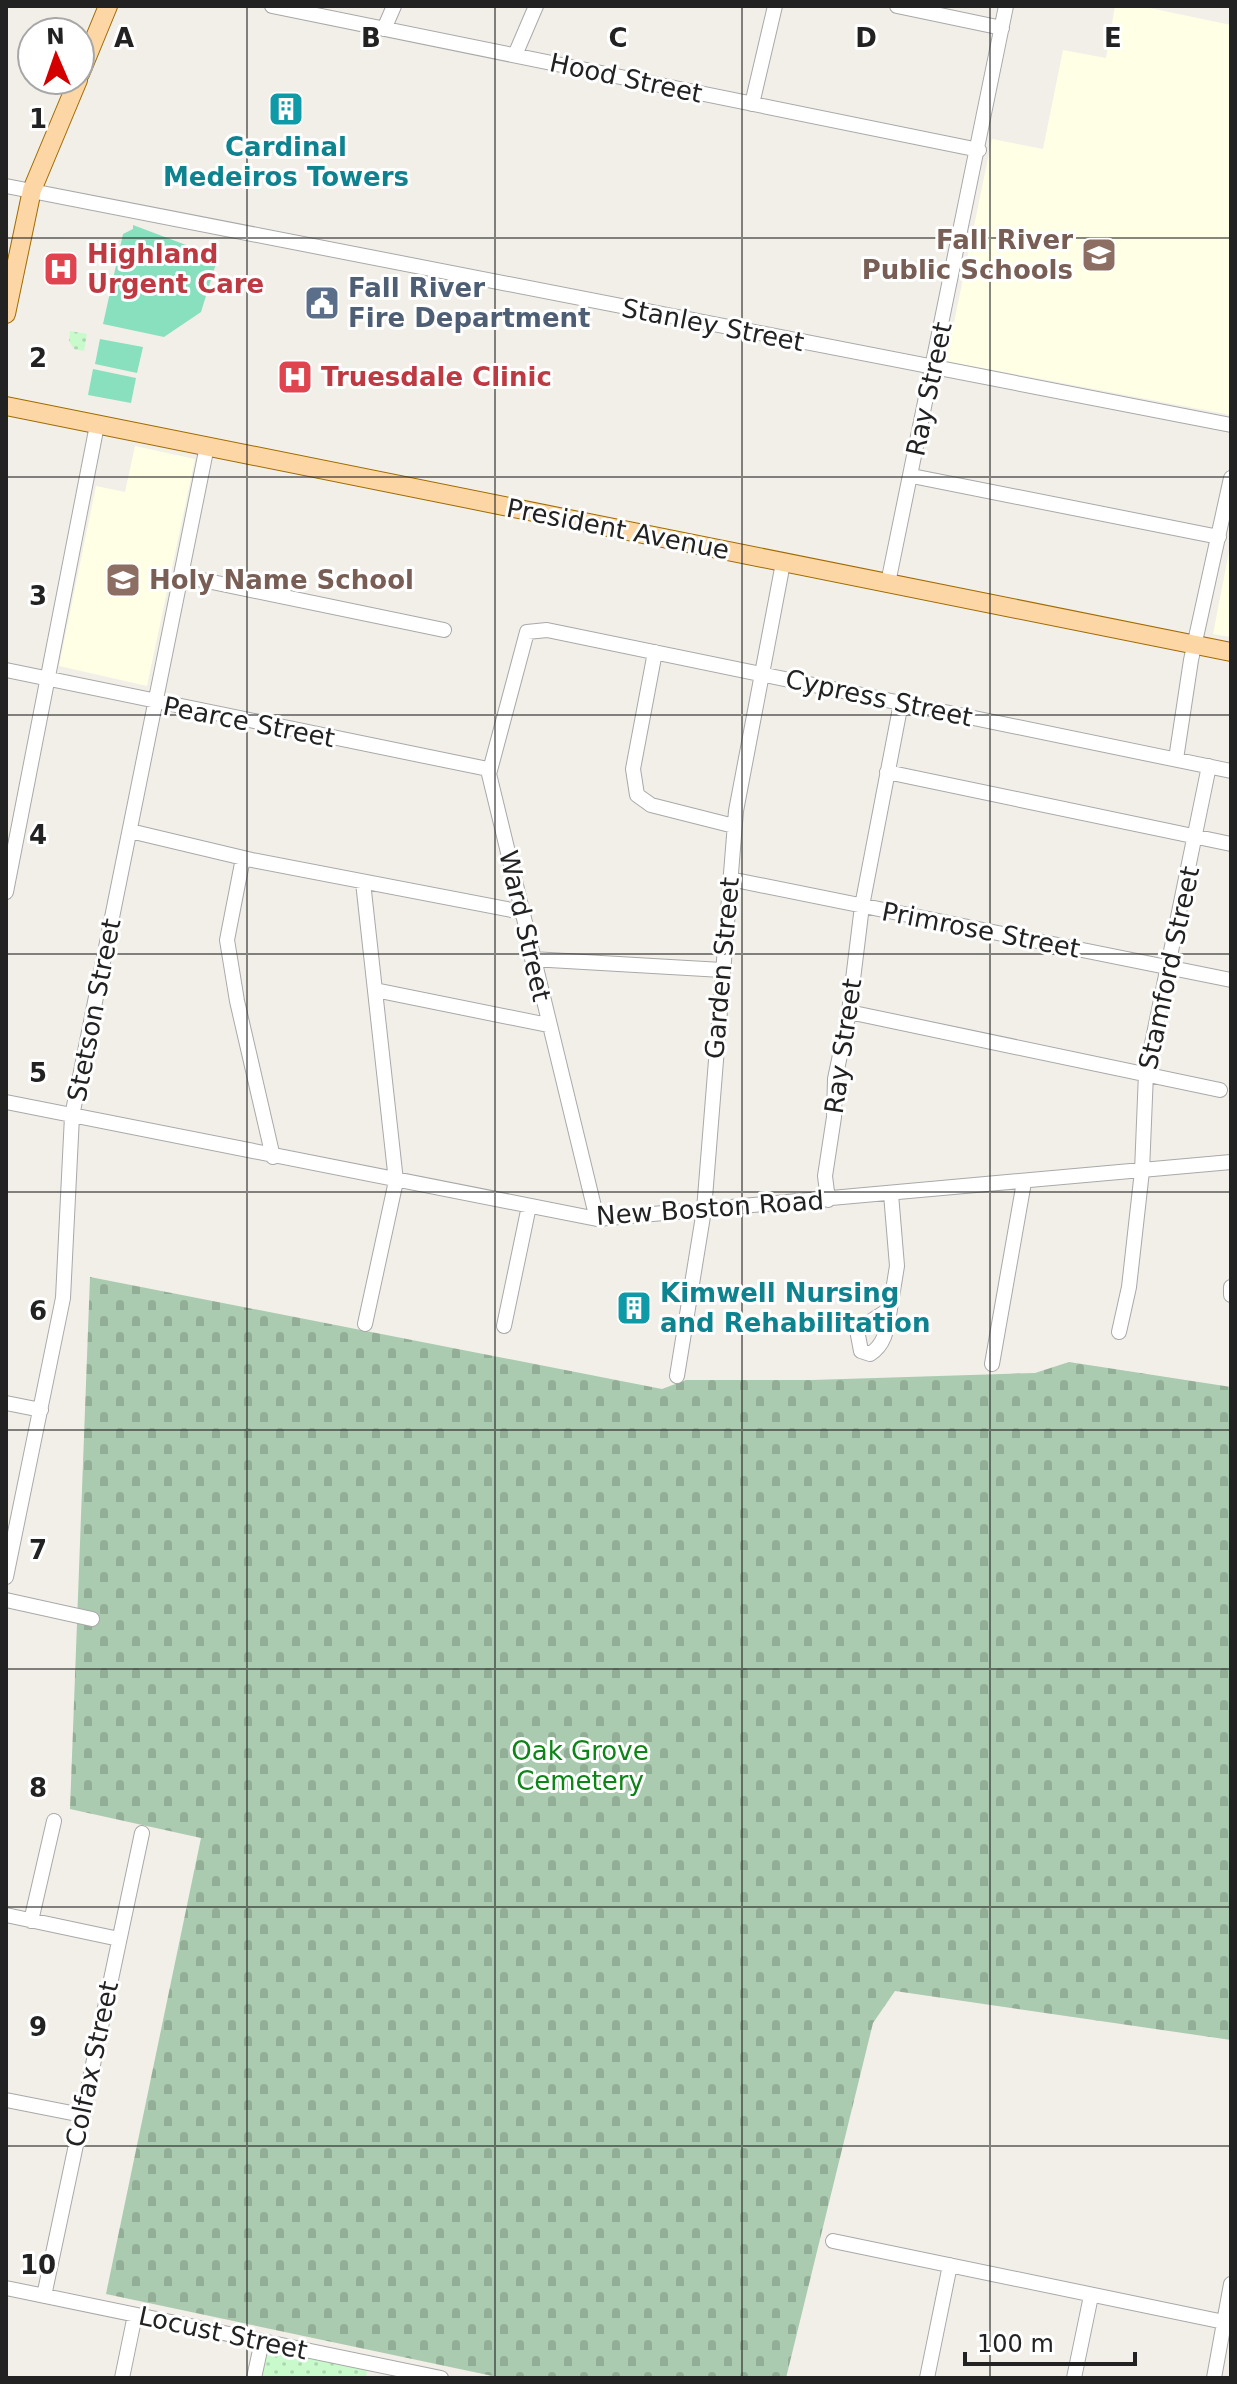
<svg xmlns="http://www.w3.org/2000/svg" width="1237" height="2384" font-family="'DejaVu Sans',sans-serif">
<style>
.education{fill:#ffffe5}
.cemetery{fill:url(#cemetery-stones)}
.park{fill:url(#park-dots)}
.pitch{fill:#88e0be}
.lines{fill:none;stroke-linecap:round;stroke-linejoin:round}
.minor-casing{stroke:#a9a9a9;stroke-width:16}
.major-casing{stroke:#a06b00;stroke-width:20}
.minor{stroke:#fff;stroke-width:14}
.major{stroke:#fcd6a4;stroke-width:18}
.grid{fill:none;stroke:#222;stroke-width:2;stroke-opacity:0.55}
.labels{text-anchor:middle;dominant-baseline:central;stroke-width:6;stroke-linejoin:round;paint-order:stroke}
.street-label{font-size:26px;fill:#222;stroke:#fff}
.culture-label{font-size:26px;font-weight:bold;fill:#0d838f;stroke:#fff}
.education-label{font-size:26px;font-weight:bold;fill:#785e54;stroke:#fff;text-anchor:end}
.health-label{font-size:26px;font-weight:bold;fill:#be3a42;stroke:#fff;text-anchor:start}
.service-label{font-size:26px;font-weight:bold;fill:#4e5e75;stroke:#fff;text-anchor:start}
.park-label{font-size:26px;fill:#0c8416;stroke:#fff}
.grid-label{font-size:26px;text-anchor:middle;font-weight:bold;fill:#222;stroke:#fff;stroke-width:6;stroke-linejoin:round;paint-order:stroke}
</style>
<defs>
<pattern id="cemetery-stones" width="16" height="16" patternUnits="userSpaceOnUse" patternTransform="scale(2)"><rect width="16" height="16" fill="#aacbaf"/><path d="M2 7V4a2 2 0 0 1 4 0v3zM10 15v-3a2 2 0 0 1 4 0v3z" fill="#92ae96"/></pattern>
<pattern id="park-dots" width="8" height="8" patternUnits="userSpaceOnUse" patternTransform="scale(2)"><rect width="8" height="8" fill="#c8facc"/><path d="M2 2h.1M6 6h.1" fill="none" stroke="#acd6af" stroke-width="1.8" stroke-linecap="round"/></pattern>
</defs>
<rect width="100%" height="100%" fill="#f2efe9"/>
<path class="education" d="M1115 6H1140L1231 25V415L946 361 992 139 1043 149 1063 50 1106 58Z
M135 446 195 459 147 686 59 666 96 486 125 492Z
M1231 541V637L1213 634Z"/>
<path class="cemetery" d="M90 1277 662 1389 686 1380H812L1035 1373 1069 1362 1231 1387V2040L895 1991 873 2023 786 2378H502L106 2294 201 1838 70 1809Z"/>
<path class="park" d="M70 331 87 334 84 351 74 349 69 341Z
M268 2350 367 2370 366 2378H262Z"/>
<path class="pitch" d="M133 225 218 257 201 312 164 337 103 324 123 234 133 229Z
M100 339 143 347 137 373 95 364Z
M93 369 136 378 131 403 88 395Z"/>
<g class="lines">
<defs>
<path id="minor" d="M272 6 979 150
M897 6 1002 28
M384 29 394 6
M515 55 536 6
M752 104 775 6
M6 186 1231 425
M912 476 1219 537
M183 576 444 630
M888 583 1006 6
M655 652 633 769 637 795 651 805 734 826
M6 670 488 769 489 774
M1176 759 1191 660 1231 478
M887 772 1231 844
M130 831 252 860 522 912
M243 858 227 940 237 1001 273 1157
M730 879 1231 980
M363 882 396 1181 365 1324
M6 892 97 425
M532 959 722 970
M375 990 548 1025
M849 1012 1220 1090
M6 1102 597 1219 1231 1162
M828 1200 825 1176 834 1117 835 1079 849 1012 862 906 901 703
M597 1219 489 774 527 632 547 630 1231 771
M1231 1287V1295
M890 1309C887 1327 886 1344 870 1354L861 1351 857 1330Z
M890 1309 897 1266 891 1194
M504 1326 529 1206
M1119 1332 1129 1287 1142 1171 1146 1073 1209 766
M992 1364 1024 1182
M677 1376 704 1210 736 811 783 563
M6 1403 41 1410
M6 1577 63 1298 72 1116 207 446
M6 1600 92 1619
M6 1915 119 1939
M31 1921 54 1821
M6 2100 82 2115
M833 2241 1224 2322
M6 2288 441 2378
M44 2296 142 1833
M122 2378 135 2315
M254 2378 262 2341
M927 2378 950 2265
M1074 2378 1091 2296
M1214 2378 1231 2284"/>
<path id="major" d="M80 74 108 6
M6 314 32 190 78 80
M6 406 1231 652"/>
</defs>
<use href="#minor" class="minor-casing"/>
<use href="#major" class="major-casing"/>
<use href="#minor" class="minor"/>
<use href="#major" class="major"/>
</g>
<path class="grid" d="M247 6V2378M495 6V2378M742 6V2378M990 6V2378M6 238H1231M6 477H1231M6 715H1231M6 954H1231M6 1192H1231M6 1430H1231M6 1669H1231M6 1907H1231M6 2146H1231"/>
<defs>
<symbol id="building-square" viewBox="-11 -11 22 22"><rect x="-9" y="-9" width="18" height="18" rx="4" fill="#0f9aa8" stroke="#fff"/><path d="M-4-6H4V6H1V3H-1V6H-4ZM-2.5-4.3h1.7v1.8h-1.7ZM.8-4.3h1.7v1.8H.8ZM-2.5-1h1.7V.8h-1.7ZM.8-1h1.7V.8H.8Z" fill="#fff"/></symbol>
<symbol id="school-square" viewBox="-11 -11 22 22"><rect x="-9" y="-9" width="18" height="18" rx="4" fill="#8d6e63" stroke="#fff"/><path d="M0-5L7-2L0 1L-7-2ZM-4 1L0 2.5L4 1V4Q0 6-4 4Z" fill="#fff"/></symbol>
<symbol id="hospital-square" viewBox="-11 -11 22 22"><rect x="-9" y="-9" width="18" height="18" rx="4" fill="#e0444e" stroke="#fff"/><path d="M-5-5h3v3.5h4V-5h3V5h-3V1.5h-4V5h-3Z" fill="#fff"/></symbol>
<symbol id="civic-square" viewBox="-11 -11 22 22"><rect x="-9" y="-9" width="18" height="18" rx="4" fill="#5c6f8a" stroke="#fff"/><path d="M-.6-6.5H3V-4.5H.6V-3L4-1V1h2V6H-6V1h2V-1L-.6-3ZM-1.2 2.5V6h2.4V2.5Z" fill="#fff"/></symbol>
</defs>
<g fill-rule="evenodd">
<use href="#building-square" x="266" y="89" width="40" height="40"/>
<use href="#school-square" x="1079" y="235" width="40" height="40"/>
<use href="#hospital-square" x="41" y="249" width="40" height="40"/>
<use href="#civic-square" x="302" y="283" width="40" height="40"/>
<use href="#hospital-square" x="275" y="357" width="40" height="40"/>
<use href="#school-square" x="103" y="560" width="40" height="40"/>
<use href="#building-square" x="614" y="1288" width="40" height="40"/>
</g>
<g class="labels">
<g class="street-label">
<text transform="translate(626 78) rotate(12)">Hood Street</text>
<text transform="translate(713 325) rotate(11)">Stanley Street</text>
<text transform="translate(929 389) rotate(-78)">Ray Street</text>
<text transform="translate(618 529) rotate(11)">President Avenue</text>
<text transform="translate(879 698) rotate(12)">Cypress Street</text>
<text transform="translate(249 722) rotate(11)">Pearce Street</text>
<text transform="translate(525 926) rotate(77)">Ward Street</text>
<text transform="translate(981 930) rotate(11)">Primrose Street</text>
<text transform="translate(722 968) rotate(-85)">Garden Street</text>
<text transform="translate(1169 968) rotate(-78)">Stamford Street</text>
<text transform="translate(94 1010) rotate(-79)">Stetson Street</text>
<text transform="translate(843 1046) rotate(-82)">Ray Street</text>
<text transform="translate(710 1208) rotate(-4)">New Boston Road</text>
<text transform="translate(92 2064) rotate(-78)">Colfax Street</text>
<text transform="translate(223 2333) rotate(12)">Locust Street</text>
</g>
<g class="culture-label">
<text x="286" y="147">Cardinal<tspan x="286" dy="30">Medeiros Towers</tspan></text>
<text x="660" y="1293" text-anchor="start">Kimwell Nursing<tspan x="660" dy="30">and Rehabilitation</tspan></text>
</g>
<g class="education-label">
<text x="1073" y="240">Fall River<tspan x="1073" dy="30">Public Schools</tspan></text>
<text x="149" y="580" text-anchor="start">Holy Name School</text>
</g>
<g class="health-label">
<text x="87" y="254">Highland<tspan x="87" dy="30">Urgent Care</tspan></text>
<text x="321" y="377">Truesdale Clinic</text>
</g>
<g class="service-label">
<text x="348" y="288">Fall River<tspan x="348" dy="30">Fire Department</tspan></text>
</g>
<g class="park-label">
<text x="580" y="1751">Oak Grove<tspan x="580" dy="30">Cemetery</tspan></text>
</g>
</g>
<g class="grid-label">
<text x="124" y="47">A</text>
<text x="371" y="47">B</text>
<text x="618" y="47">C</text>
<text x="866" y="47">D</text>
<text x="1113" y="47">E</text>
<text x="38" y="128">1</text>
<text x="38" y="367">2</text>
<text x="38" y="605">3</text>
<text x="38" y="844">4</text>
<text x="38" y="1082">5</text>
<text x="38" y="1320">6</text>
<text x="38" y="1559">7</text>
<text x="38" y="1797">8</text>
<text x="38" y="2036">9</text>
<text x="38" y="2274">10</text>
</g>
<rect width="1237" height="2384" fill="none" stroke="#222222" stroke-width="16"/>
<g transform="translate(56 56) rotate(358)"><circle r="38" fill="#ffffff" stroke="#a7a7a7" stroke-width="2"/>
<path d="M0-6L14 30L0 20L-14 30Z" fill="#d40000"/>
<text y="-12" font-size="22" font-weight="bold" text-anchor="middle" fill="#222222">N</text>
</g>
<path d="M965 2352v12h170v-12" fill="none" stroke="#222222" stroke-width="4"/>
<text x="977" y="2352" font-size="24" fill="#222222" stroke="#ffffff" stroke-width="6" paint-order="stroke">100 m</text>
</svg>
